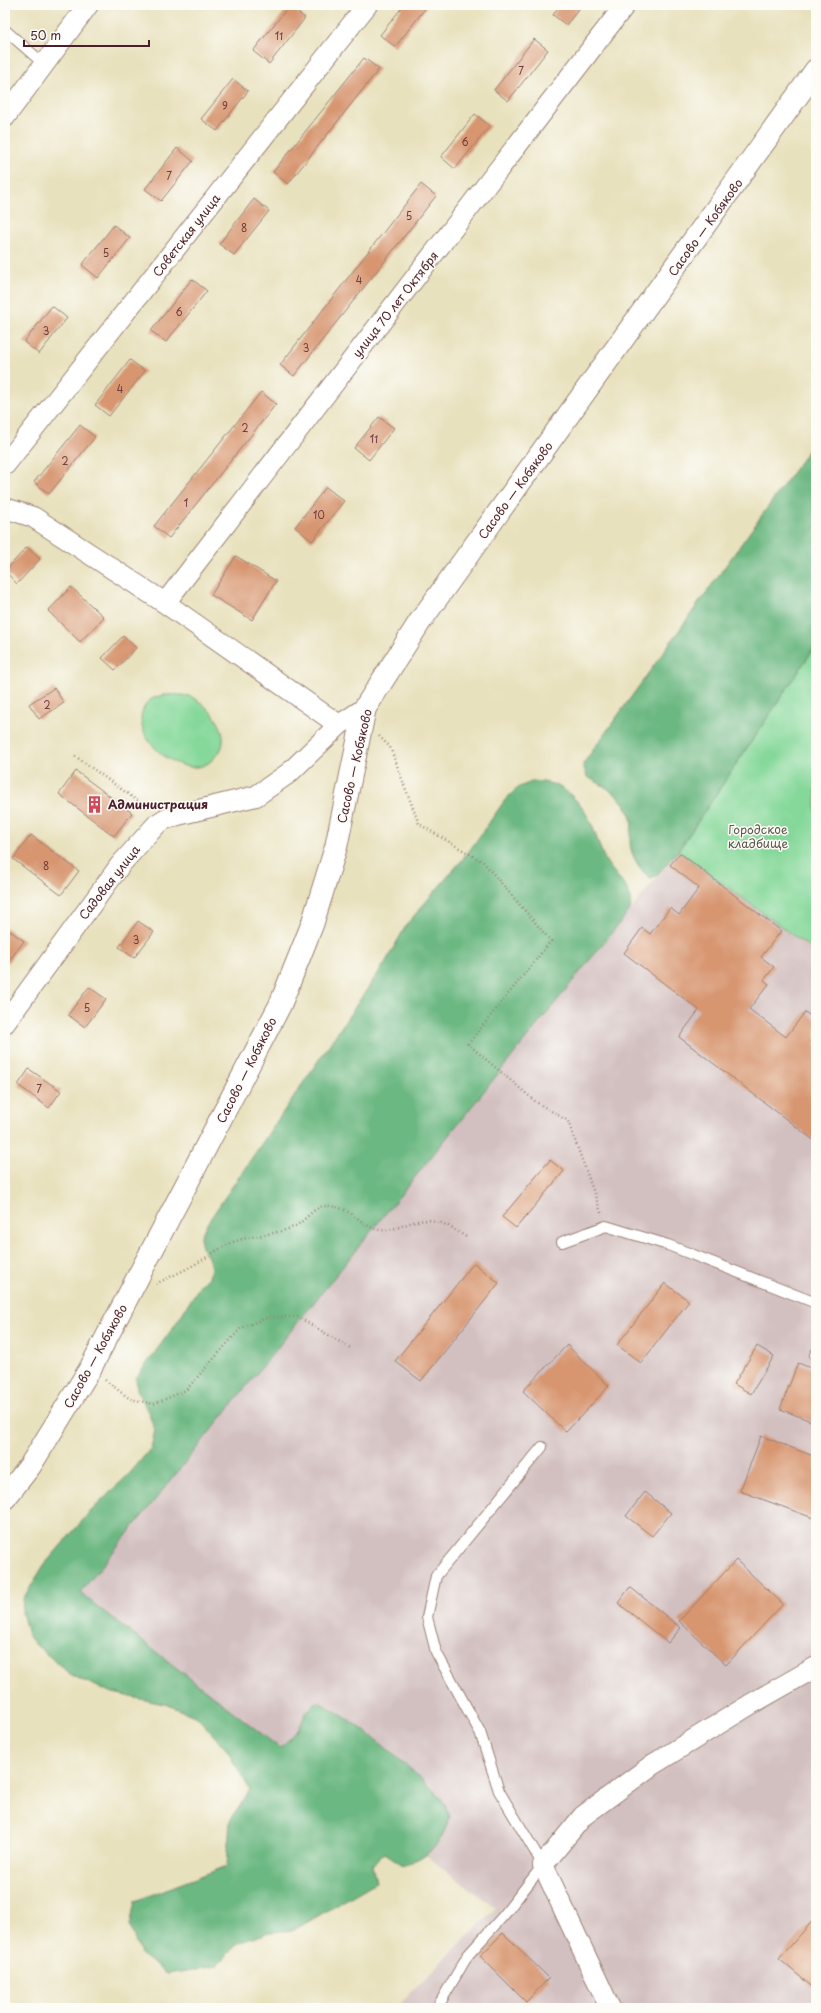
<svg xmlns="http://www.w3.org/2000/svg" width="821" height="2013" font-family="'Playpen Sans',sans-serif">
<style>
.industrial{fill:#d2bfbf}
.green{fill:#85d89a;stroke:#687c62}
.forest{fill:#6cb882;stroke:#5b6c56}
.building{fill:#d7956f}
.lines{fill:none;stroke-linecap:round;stroke-linejoin:round}
.service-casing{stroke:#998074;stroke-width:12}
.minor-casing{stroke:#998074;stroke-width:22}
.tertiary-casing{stroke:#998074;stroke-width:24}
.path{stroke:#998074;stroke-width:2.5;stroke-dasharray:1 3;stroke-linecap:butt}
.service{stroke:#fff;stroke-width:10}
.minor{stroke:#fff;stroke-width:20}
.tertiary{stroke:#fff;stroke-width:22}
.labels{text-anchor:middle;dominant-baseline:central;stroke-width:3;stroke-linejoin:round;paint-order:stroke}
.number-label{font-size:10px;fill:#6d3c3c}
.street-label{font-size:12px;fill:#4a1f2b;stroke:#fdfcf7}
.poi-label{font-size:12px;font-weight:bold;fill:#4a1f2b;stroke:#fdfcf7;text-anchor:start}
.park-label{font-size:12px;fill:#5c564c;stroke:#fdfcf7}
</style>
<rect width="100%" height="100%" fill="#fdfcf7"/>
<filter id="ink" filterUnits="userSpaceOnUse"><feTurbulence type="fractalNoise" baseFrequency=".025" numOctaves="2"/><feDisplacementMap in="SourceGraphic" scale="8" xChannelSelector="R" yChannelSelector="G"/><feConvolveMatrix kernelMatrix="1 2 1 2 8 2 1 2 1" color-interpolation-filters="sRGB"/></filter>
<filter id="wash" filterUnits="userSpaceOnUse"><feTurbulence type="fractalNoise" baseFrequency=".012" numOctaves="4" result="noise"/><feDisplacementMap in="SourceGraphic" scale="16" xChannelSelector="R" yChannelSelector="G"/><feGaussianBlur stdDeviation="0.9" result="paint"/><feColorMatrix in="noise" values="0 0 0 0 0 0 0 0 0 0 0 0 0 0 0 0 0 1.4 0 .05"/><feComposite in="paint" operator="in"/></filter>
<g filter="url(#wash)">
<rect width="100%" height="100%" fill="#e8e1bd"/>
<path class="industrial" d="M678 851 816 952V2008H396L496 1908 426 1856 442 1840 436 1793 394 1754 356 1724 317 1701 306 1712 299 1729 281 1748 80 1593Z"/>
<path class="green" d="M816 645V952L678 851Z
M164 695C173 695 184 694 192 697 208 705 232 731 220 751 219 754 214 757 212 760 185 787 117 730 150 700 154 697 160 696 164 695Z"/>
<path class="forest" d="M816 440V645L678 851 656 876 650 878C640 870 631 856 630 843 630 835 633 827 631 818 625 797 605 786 587 777L583 764Z
M534 781C540 782 546 782 552 784 570 789 585 809 592 825 597 837 600 851 607 863 617 878 635 891 630 910L80 1593 280 1748 299 1729 306 1712 317 1701C354 1720 385 1746 416 1774 425 1783 437 1792 444 1803 447 1807 448 1812 450 1817 439 1847 433 1854 403 1865L385 1853 372 1865 376 1882 294 1930 270 1932 238 1943 217 1966 167 1974 140 1954 130 1926 135 1901 227 1866 230 1821 250 1790 226 1749 197 1717 168 1705 113 1693 72 1676 35 1644 28 1635 22 1612 23 1599 44 1565 89 1513 131 1472 151 1448 155 1430 148 1412 137 1389 136 1378 175 1325 201 1284 209 1277 211 1267 208 1257 202 1248 200 1238 206 1225 385 963 407 924 467 854 505 800 519 787Z"/>
<g id="blocks">
<path class="building" d="M404 5H428L395 47 380 35Z
M560 5H582L566 25 553 15Z
M289 6 305 18 269 64 253 51Z
M534 39 548 50 508 101 494 90Z
M364 58 379 69 288 184 273 172Z
M233 79 248 91 217 131 201 119Z
M475 114 490 126 455 169 441 157Z
M177 148 193 161 161 201 145 189Z
M421 184 436 196 294 376 280 365Z
M254 199 269 211 234 255 219 244Z
M114 225 130 238 98 278 82 265Z
M192 279 207 291 166 342 151 331Z
M52 306 67 318 39 354 24 342Z
M130 360 145 371 109 416 95 405Z
M261 392 276 404 169 538 154 526Z
M379 417 394 428 369 460 354 448Z
M80 425 95 437 49 494 34 482Z
M326 487 344 501 312 541 295 527Z
M27 547 40 559 17 584 5 571Z
M236 556 276 581 252 620 211 595Z
M71 587 104 617 80 642 48 611Z
M123 636 136 648 115 670 102 658Z
M54 688 64 703 39 719 29 704Z
M76 771 132 813 114 836 59 794Z
M31 835 79 871 61 895 13 859Z
M680 853 781 931 761 957 774 967 764 980 769 984 749 1009 786 1037 805 1012 816 1020V1142L679 1037 699 1010 624 953 642 928 650 934 670 908 679 915 699 888 670 865Z
M138 921 154 932 134 958 119 947Z
M5 927 24 941 5 966Z
M89 987 106 999 85 1027 68 1015Z
M29 1069 61 1091 49 1108 18 1085Z
M550 1160 564 1171 516 1228 502 1217Z
M474 1263 499 1283 421 1381 395 1361Z
M665 1283 689 1301 641 1363 617 1345Z
M567 1345 609 1386 566 1432 523 1391Z
M757 1346 774 1356 751 1394 734 1384Z
M798 1363 816 1370V1423L780 1409Z
M761 1436 816 1457V1519L740 1491Z
M645 1492 671 1513 652 1536 626 1516Z
M736 1560 783 1604 726 1665 679 1621Z
M630 1587 681 1628 668 1643 618 1603Z
M816 1917V1990L779 1959Z
M503 1933 549 1978 526 2002 480 1956Z"/>
</g>
</g>
<g filter="url(#ink)">
<use href="#blocks" fill-opacity="0" stroke="#998074" stroke-width="1"/>
<g class="lines">
<defs>
<path id="service" d="M5 30 44 64
M562 1242 606 1226 668 1245 816 1303
M815 1355 816 1353
M437 2008 468 1955 504 1915 543 1865 499 1791 480 1732 436 1652 427 1617 436 1576 542 1447"/>
<path id="minor" d="M5 117 88 5
M5 465 367 5
M5 508 33 517 165 603 339 725
M165 603 625 5
M5 1023 121 864 157 824 165 819 182 814 256 796 289 773 339 725 365 708
M610 2008 543 1865 583 1816 652 1765 751 1704 816 1667"/>
<path id="tertiary" d="M5 1498 30 1466 90 1369 280 1005 312 925 336 847 365 708 419 623 816 70"/>
</defs>
<use href="#service" class="service-casing"/>
<use href="#minor" class="minor-casing"/>
<use href="#tertiary" class="tertiary-casing"/>
<path class="path" d="M379 736 390 747 419 824 483 862 551 941 468 1044 536 1102 568 1121 602 1215
M75 756 149 809
M156 1284C169 1277 184 1271 197 1263 210 1256 221 1246 236 1241 253 1235 282 1234 297 1225 307 1219 314 1206 327 1206 353 1206 362 1229 381 1230 390 1231 399 1227 407 1224 433 1215 445 1223 466 1237
M105 1380 130 1399 154 1404 186 1390 241 1328 269 1317H298L352 1349"/>
<use href="#service" class="service"/>
<use href="#minor" class="minor"/>
<use href="#tertiary" class="tertiary"/>
</g>
</g>
<defs>
<symbol id="building-bare" viewBox="-9 -9 18 18"><path d="M-4-6H4V6H1V3H-1V6H-4ZM-2.5-4.3h1.7v1.8h-1.7ZM.8-4.3h1.7v1.8H.8ZM-2.5-1h1.7V.8h-1.7ZM.8-1h1.7V.8H.8Z" fill="#d1495b" stroke="#fdfcf7" stroke-width="2.5" paint-order="stroke"/></symbol>
</defs>
<g fill-rule="evenodd">
<use href="#building-bare" x="82" y="792" width="25" height="25"/>
</g>
<g class="labels">
<g class="number-label">
<text x="279" y="35">11</text>
<text x="521" y="70">7</text>
<text x="225" y="105">9</text>
<text x="465" y="141">6</text>
<text x="169" y="175">7</text>
<text x="409" y="215">5</text>
<text x="244" y="227">8</text>
<text x="106" y="252">5</text>
<text x="359" y="279">4</text>
<text x="179" y="311">6</text>
<text x="46" y="330">3</text>
<text x="306" y="347">3</text>
<text x="120" y="388">4</text>
<text x="245" y="427">2</text>
<text x="374" y="438">11</text>
<text x="65" y="460">2</text>
<text x="186" y="502">1</text>
<text x="319" y="514">10</text>
<text x="47" y="704">2</text>
<text x="46" y="865">8</text>
<text x="136" y="939">3</text>
<text x="87" y="1007">5</text>
<text x="39" y="1088">7</text>
</g>
<g class="street-label">
<text transform="translate(705 227) rotate(-54)">Сасово — Кобяково</text>
<text transform="translate(186 235) rotate(-52)">Советская улица</text>
<text transform="translate(395 304) rotate(-52)">улица 70 лет Октября</text>
<text transform="translate(515 490) rotate(-54)">Сасово — Кобяково</text>
<text transform="translate(354 766) rotate(-77)">Сасово — Кобяково</text>
<text transform="translate(109 882) rotate(-52)">Садовая улица</text>
<text transform="translate(246 1070) rotate(-63)">Сасово — Кобяково</text>
<text transform="translate(95 1356) rotate(-61)">Сасово — Кобяково</text>
</g>
<g class="poi-label">
<text x="108" y="804">Администрация</text>
</g>
<g class="park-label">
<text x="758" y="829">Городское<tspan x="758" dy="14">кладбище</tspan></text>
</g>
</g>
<rect width="821" height="2013" fill="none" stroke="#fdfcf7" stroke-width="20"/>
<path d="M24 40v6h125v-6" fill="none" stroke="#4a1f2b" stroke-width="2"/>
<text x="30" y="40" font-size="12" fill="#4a1f2b" stroke="#fdfcf7" stroke-width="3" paint-order="stroke">50 m</text>
</svg>
